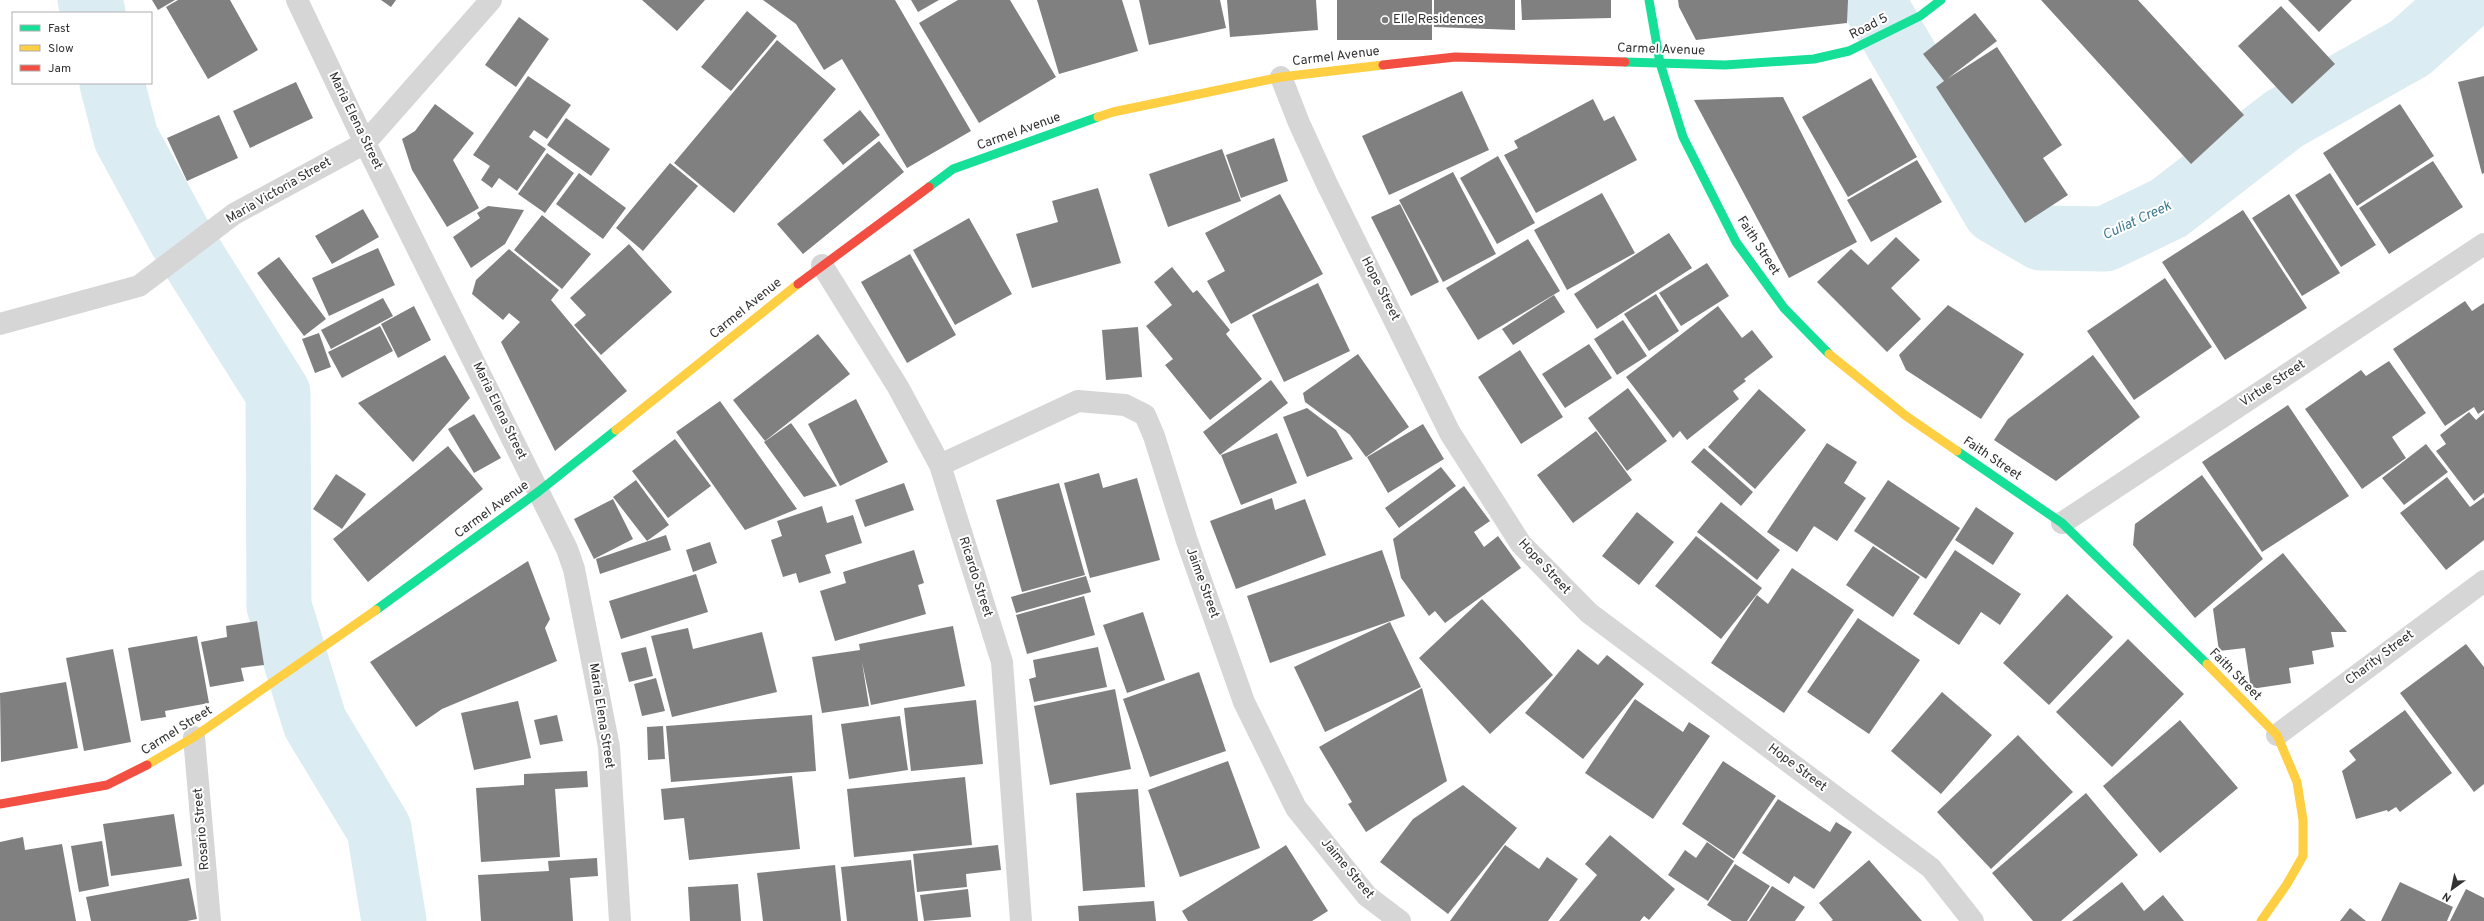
<svg xmlns="http://www.w3.org/2000/svg" width="2484" height="921" font-family="Overpass,sans-serif">
<style>
.lines{fill:none;stroke-linecap:round;stroke-linejoin:round}
.river{stroke:#dbecf2;stroke-width:65}
.building{fill:#808080}
.street{stroke:#d6d6d6;stroke-width:22}
.fast{stroke:#16e098;stroke-width:9}
.slow{stroke:#ffcf43;stroke-width:9}
.jam{stroke:#f24e42;stroke-width:9}
.poi-dot{fill:#7a7a7a;stroke:#fff;stroke-width:1.5}
.labels{text-anchor:middle;dominant-baseline:central;stroke-width:4;stroke-linejoin:round;paint-order:stroke}
.poi-label{font-size:13px;fill:#323232;stroke:#fff;text-anchor:start}
.street-label{font-size:13px;fill:#323232;stroke:#fff}
.water-label{font-size:14px;font-style:italic;fill:#3d7a8f;stroke:#fff}
</style>
<rect width="100%" height="100%" fill="#fff"/>
<g class="lines">
<path class="river" d="M90 0 93 13
M1876 0 1878 10 1995 211 2041 238 2105 239 2169 208 2284 119 2410 48 2464 0
M112 83 126 138 181 239 278 393 279 606 315 723 379 829 394 921"/>
</g>
<path class="building" d="M152 0H175L158 10Z
M178 0H230L258 50 208 79 166 7Z
M381 0H396L391 7Z
M642 0H705L677 31Z
M763 0H895L971 131 907 168 842 59 824 70 796 24Z
M911 0H939L918 12Z
M958 0H1010L1056 77 979 123 919 23Z
M1037 0H1122L1138 51 1059 74Z
M1139 0H1220L1226 28 1149 45Z
M1227 0H1316L1318 30 1230 37Z
M1337 0H1432V40H1337Z
M1434 0H1515V30L1434 27Z
M1521 0H1611V18L1522 20Z
M1678 0H1848L1847 23 1696 40 1679 7Z
M2041 0H2138L2244 115 2191 164Z
M2288 0H2352L2319 32Z
M2281 6 2335 64 2292 104 2238 46Z
M747 11 777 36 731 91 701 67Z
M1975 13 1997 41 1947 79 1997 47 2062 145 2043 158 2068 195 2025 223 1936 87 1944 81 1923 54Z
M519 17 549 39 516 87 485 65Z
M777 40 836 89 734 213 674 163Z
M528 76 571 105 547 139 534 130 529 137 546 149 517 191 499 178 492 188 481 180 490 166 473 155Z
M2484 76V173L2482 174 2458 82Z
M1871 78 1917 157 1848 197 1802 117Z
M296 82 313 118 250 148 233 111Z
M1462 91 1489 150 1389 195 1362 136Z
M1783 97 1857 242 1789 278 1694 100Z
M1593 99 1604 121 1614 116 1637 160 1536 213 1504 155 1518 148 1514 141Z
M435 104 474 133 453 160 479 208 447 227 412 170 402 139 415 131Z
M2400 104 2434 156 2357 206 2323 153Z
M860 110 880 135 843 165 823 140Z
M219 115 238 158 187 181 167 138Z
M566 118 610 149 591 176 547 145Z
M1274 138 1288 181 1241 198 1226 155Z
M879 141 904 172 803 254 777 224Z
M1222 149 1241 201 1168 227 1149 174Z
M547 153 574 173 545 213 518 194Z
M1498 156 1535 223 1497 244 1460 178Z
M1917 160 1942 202 1871 242 1847 200Z
M2433 161 2463 207 2389 254 2359 208Z
M670 163 698 186 643 251 616 228Z
M1453 172 1496 254 1443 282 1399 200Z
M579 173 626 208 603 239 556 204Z
M2330 173 2376 245 2341 267 2295 195Z
M1098 188 1121 263 1032 288 1016 234 1058 222 1052 201Z
M1602 193 1635 253 1567 290 1534 230Z
M1280 194 1323 274 1231 324 1207 281 1225 271 1205 233Z
M2289 194 2340 273 2302 296 2252 218Z
M1400 204 1439 282 1411 296 1371 217Z
M488 206 524 210 505 244 471 268 453 237 480 218 477 213Z
M363 209 379 237 332 264 315 236Z
M2243 210 2307 308 2225 360 2162 262Z
M542 215 591 254 562 289 514 250Z
M969 218 1012 294 955 325 913 250Z
M1669 233 1692 268 1597 329 1574 294Z
M1896 237 1920 260 1891 288 1921 319 1887 352 1817 282 1851 249 1868 265Z
M1528 239 1560 291 1478 340 1446 288Z
M629 244 672 292 601 355 574 325 586 315 570 298Z
M378 248 395 285 329 316 312 278Z
M509 249 559 290 551 300 627 391 555 451 501 342 520 322 509 313 503 320 472 294 476 280Z
M910 254 956 335 907 363 861 282Z
M279 257 326 319 304 336 257 273Z
M1707 263 1729 296 1681 326 1659 293Z
M1172 267 1193 293 1197 290 1230 330 1226 334 1262 379 1210 420 1165 365 1173 359 1146 326 1172 305 1154 282Z
M2165 278 2212 347 2134 400 2087 331Z
M1318 283 1350 351 1284 382 1252 315Z
M1656 294 1679 331 1649 351 1624 314Z
M1554 295 1565 312 1513 345 1502 329Z
M383 298 393 316 331 349 321 330Z
M2465 301 2472 311 2484 303V410L2478 414 2474 407 2445 426 2393 349Z
M1948 305 2024 354 1981 419 1906 370 1899 355Z
M414 306 431 340 398 358 381 324Z
M1718 306 1742 338 1752 330 1773 357 1744 379 1746 381 1733 391 1739 399 1687 440 1680 431 1673 438 1626 377Z
M1623 320 1647 356 1617 375 1594 339Z
M380 326 393 351 342 378 328 352Z
M1138 327 1142 377 1106 380 1102 330Z
M319 333 331 367 315 373 302 339Z
M818 334 850 374 765 441 733 400Z
M1589 344 1612 378 1565 408 1542 374Z
M1520 350 1563 417 1521 444 1478 377Z
M1358 354 1409 427 1366 457 1350 435 1305 402 1303 393Z
M445 355 470 398 413 462 358 403Z
M2093 355 2140 417 2056 481 1994 440 2008 419Z
M2389 361 2426 413 2392 437 2406 458 2362 489 2305 409 2361 370 2366 376Z
M1271 380 1288 403 1220 455 1203 432Z
M1628 388 1667 441 1627 471 1588 418Z
M1759 389 1806 430 1755 489 1708 447Z
M856 399 888 462 840 486 808 424Z
M720 401 797 509 745 530 676 432Z
M2288 405 2349 496 2262 552 2202 462Z
M1307 408 1336 430 1353 459 1307 477 1283 417Z
M2469 412 2476 420 2484 413V493L2474 501 2436 451 2446 444 2440 435Z
M474 414 501 458 474 473 448 429Z
M791 423 837 486 804 497 764 442Z
M1423 424 1444 459 1388 493 1367 457Z
M1596 431 1632 480 1573 523 1537 475Z
M1277 433 1297 483 1241 505 1221 455Z
M675 439 711 486 668 518 632 471Z
M1827 443 1857 462 1844 483 1866 498 1837 541 1814 526 1797 552 1767 532Z
M2426 444 2448 472 2404 505 2382 478Z
M448 446 483 489 368 582 333 539Z
M1704 448 1753 492 1741 506 1691 462Z
M1441 467 1456 486 1399 528 1385 508Z
M1099 473 1103 488 1137 478 1160 560 1090 578 1064 483Z
M336 474 366 494 342 529 313 509Z
M2202 475 2263 559 2195 618 2133 545 2135 524Z
M2447 477 2470 507 2484 497V540L2446 570 2400 513Z
M636 480 669 525 647 541 613 497Z
M1888 480 1960 528 1926 579 1854 531Z
M904 483 914 510 865 527 855 500Z
M1059 483 1085 575 1022 592 996 500Z
M1464 486 1490 521 1474 532 1484 547 1498 536 1521 568 1445 623 1435 611 1429 616 1401 578 1393 539Z
M1272 498 1275 510 1305 499 1326 555 1236 589 1210 521Z
M613 499 633 539 594 559 574 519Z
M1721 502 1780 550 1757 580 1697 532Z
M822 506 827 523 853 515 862 543 825 555 831 573 799 583 796 573 783 577 771 540 782 536 777 521Z
M1976 507 2014 533 1993 565 1955 540Z
M1637 512 1674 542 1639 585 1602 556Z
M666 535 671 550 600 574 596 559Z
M1696 536 1762 588 1721 639 1655 586Z
M710 542 717 563 693 572 686 550Z
M1873 546 1920 577 1893 617 1846 585Z
M914 550 924 583 918 585 926 614 835 641 820 591 846 583 843 572Z
M1382 550 1405 616 1270 663 1247 596Z
M1955 550 2021 594 2000 625 1981 612 1959 645 1913 614Z
M2283 553 2347 632H2331L2334 647 2312 651 2314 664 2289 668 2291 683 2251 689 2245 648 2219 651 2213 609Z
M528 561 550 619 545 628 557 661 442 709 416 727 370 662Z
M1792 568 1854 610 1784 713 1711 663 1757 595 1768 604Z
M696 574 708 612 621 639 609 601Z
M1086 576 1091 592 1016 613 1011 597Z
M2067 594 2113 637 2049 705 2003 663Z
M1084 596 1095 635 1027 654 1016 615Z
M1482 599 1553 675 1490 734 1419 658Z
M1143 612 1165 680 1127 693 1103 625Z
M1858 618 1920 660 1869 734 1807 692Z
M257 621 264 665 241 668 244 681 210 687 201 642 227 637 226 626Z
M1390 622 1421 687 1325 732 1294 667Z
M953 626 965 686 871 705 862 662 869 706 822 713 812 657 860 650 859 644Z
M688 628 693 649 762 632 777 692 672 717 651 636Z
M197 636 209 703 165 711 166 717 141 721 128 648Z
M2128 639 2184 694 2112 767 2056 712Z
M2466 644 2484 667V784L2474 792 2400 693Z
M646 647 653 676 629 682 621 653Z
M1098 647 1107 687 1034 702 1029 679 1036 677 1033 660Z
M113 649 131 742 84 751 66 658Z
M1578 649 1598 665 1607 655 1644 684 1583 759 1525 713Z
M1199 672 1226 751 1150 777 1123 699Z
M656 678 665 711 642 716 634 684Z
M66 682 78 748 1 762 0 693Z
M1422 688 1447 781 1366 832 1348 804 1352 802 1319 747Z
M1115 689 1131 769 1050 785 1034 706Z
M1942 692 1992 735 1941 794 1891 751Z
M1635 699 1683 732 1689 722 1710 736 1653 819 1585 773Z
M976 700 983 764 911 771 904 708Z
M518 701 531 758 474 770 461 713Z
M2405 710 2452 773 2400 812 2396 807 2388 812 2387 810 2356 819 2342 771 2356 760 2349 751Z
M557 715 563 741 540 745 534 720Z
M812 715 816 771 671 782 666 726Z
M900 716 908 770 849 779 841 724Z
M2180 720 2238 788 2160 853 2103 786Z
M663 726 665 759 648 760 647 727Z
M2018 735 2073 792 1991 869 1937 812Z
M1228 761 1260 848 1180 877 1148 790Z
M1723 761 1776 796 1734 859 1682 824Z
M587 771 588 787 555 789 560 857 481 862 476 788 524 785V774Z
M792 776 800 849 689 860 684 818 664 820 661 789Z
M965 777 972 845 854 857 847 789Z
M1463 785 1517 828 1448 914 1380 862 1413 819Z
M1138 789 1145 887 1083 891 1076 793Z
M2086 793 2138 855 2061 921H2033L1992 873Z
M1778 799 1830 832 1836 822 1852 832 1814 889 1794 876 1789 884 1742 853Z
M174 814 182 866 111 876 103 824Z
M1610 835 1675 889 1649 920 1644 916 1640 921H1559L1597 875 1585 864Z
M23 837 25 850 62 844 76 921H0V842Z
M102 841 109 886 79 892 71 846Z
M1707 842 1734 861 1708 901 1668 875 1685 850 1696 858Z
M998 845 1001 870 966 874 967 887 917 892 913 854Z
M1286 845 1328 911 1312 921H1188L1182 911Z
M1505 845 1539 869 1547 857 1578 879 1548 921H1450Z
M597 858 598 876 570 878 573 921H481L478 875 549 871 548 861Z
M911 860 918 921H847L841 867Z
M1869 860 1922 921H1831L1833 920 1819 903Z
M1735 864 1770 886 1747 921H1732L1707 905Z
M835 865 841 921H763L757 873Z
M189 878 197 919 187 921H91L86 897Z
M2122 882 2144 911 2163 895 2184 921H2072Z
M2400 882 2453 907 2447 921H2381Z
M738 884 741 921H690L688 887Z
M1772 886 1805 907 1795 921H1749Z
M968 889 971 917 924 921 920 895Z
M2466 889 2484 898V921H2450Z
M1154 901 1156 921H1079L1078 906Z
M2350 908 2366 921H2340Z"/>
<g class="lines">
<path class="street" d="M297 0 365 143 567 549 574 569 609 747 620 921
M1281 77 1299 123 1326 182 1450 433 1521 544 1589 613 1931 868 1973 921
M822 265 898 387 940 465 1002 662 1021 921
M0 324 139 286 234 214 365 143 491 0
M940 465 1078 401 1125 405 1145 415 1154 436 1187 541 1244 702 1296 808 1367 896 1400 921
M2062 523 2484 244
M2277 735 2484 581
M194 737 210 921"/>
<path class="fast" d="M1649 0 1660 63 1683 137 1736 242 1784 308 1829 354
M1625 62 1725 65 1814 59 1849 51 1920 16 1941 0
M929 187 953 169 1098 117
M1957 451 2062 523 2207 664
M376 610 538 492 616 430"/>
<path class="slow" d="M1098 117 1113 112 1281 77 1383 65
M1829 354 1906 416 1957 451
M616 430 798 284
M2207 664 2277 735 2297 782 2303 820V856L2287 884 2261 921
M147 765 194 737 376 610"/>
<path class="jam" d="M1383 65 1455 57 1625 62
M798 284 929 187
M0 804 107 785 147 765"/>
</g>
<circle class="poi-dot" cx="1385" cy="20" r="4"/>
<g class="labels">
<g class="poi-label">
<text x="1393" y="20">Elle Residences</text>
</g>
<g class="street-label">
<text transform="translate(1869 27) rotate(-27)">Road 5</text>
<text transform="translate(1661 50) rotate(2)">Carmel Avenue</text>
<text transform="translate(1336 57) rotate(-7)">Carmel Avenue</text>
<text transform="translate(355 121) rotate(64)">Maria Elena Street</text>
<text transform="translate(1019 132) rotate(-20)">Carmel Avenue</text>
<text transform="translate(279 191) rotate(-30)">Maria Victoria Street</text>
<text transform="translate(1758 246) rotate(57)">Faith Street</text>
<text transform="translate(1380 289) rotate(63)">Hope Street</text>
<text transform="translate(746 309) rotate(-39)">Carmel Avenue</text>
<text transform="translate(2273 384) rotate(-33)">Virtue Street</text>
<text transform="translate(499 411) rotate(64)">Maria Elena Street</text>
<text transform="translate(1992 459) rotate(34)">Faith Street</text>
<text transform="translate(492 510) rotate(-36)">Carmel Avenue</text>
<text transform="translate(1544 567) rotate(47)">Hope Street</text>
<text transform="translate(975 577) rotate(72)">Ricardo Street</text>
<text transform="translate(1202 583) rotate(70)">Jaime Street</text>
<text transform="translate(2380 658) rotate(-37)">Charity Street</text>
<text transform="translate(2235 675) rotate(45)">Faith Street</text>
<text transform="translate(601 716) rotate(81)">Maria Elena Street</text>
<text transform="translate(177 731) rotate(-32)">Carmel Street</text>
<text transform="translate(1797 768) rotate(37)">Hope Street</text>
<text transform="translate(202 829) rotate(-95)">Rosario Street</text>
<text transform="translate(1347 869) rotate(50)">Jaime Street</text>
</g>
<g class="water-label">
<text transform="translate(2137 221) rotate(-25)">Culiat Creek</text>
</g>
</g>
<rect x="12" y="12" width="140" height="72" fill="#ffffff" stroke="#adadad"/>
<rect x="20" y="25" width="20" height="6" fill="#16e098" stroke="#adadad"/>
<text x="48" y="32" font-size="12" fill="#323232">Fast</text>
<rect x="20" y="45" width="20" height="6" fill="#ffcf43" stroke="#adadad"/>
<text x="48" y="52" font-size="12" fill="#323232">Slow</text>
<rect x="20" y="65" width="20" height="6" fill="#f24e42" stroke="#adadad"/>
<text x="48" y="72" font-size="12" fill="#323232">Jam</text>
<g transform="translate(2452 889) rotate(213)" stroke="#ffffff" stroke-width="3" paint-order="stroke">
<path d="M0-3L7 15L0 10L-7 15Z" fill="#323232"/>
<text y="-6" font-size="11" font-weight="bold" text-anchor="middle" fill="#323232">N</text>
</g>
</svg>
